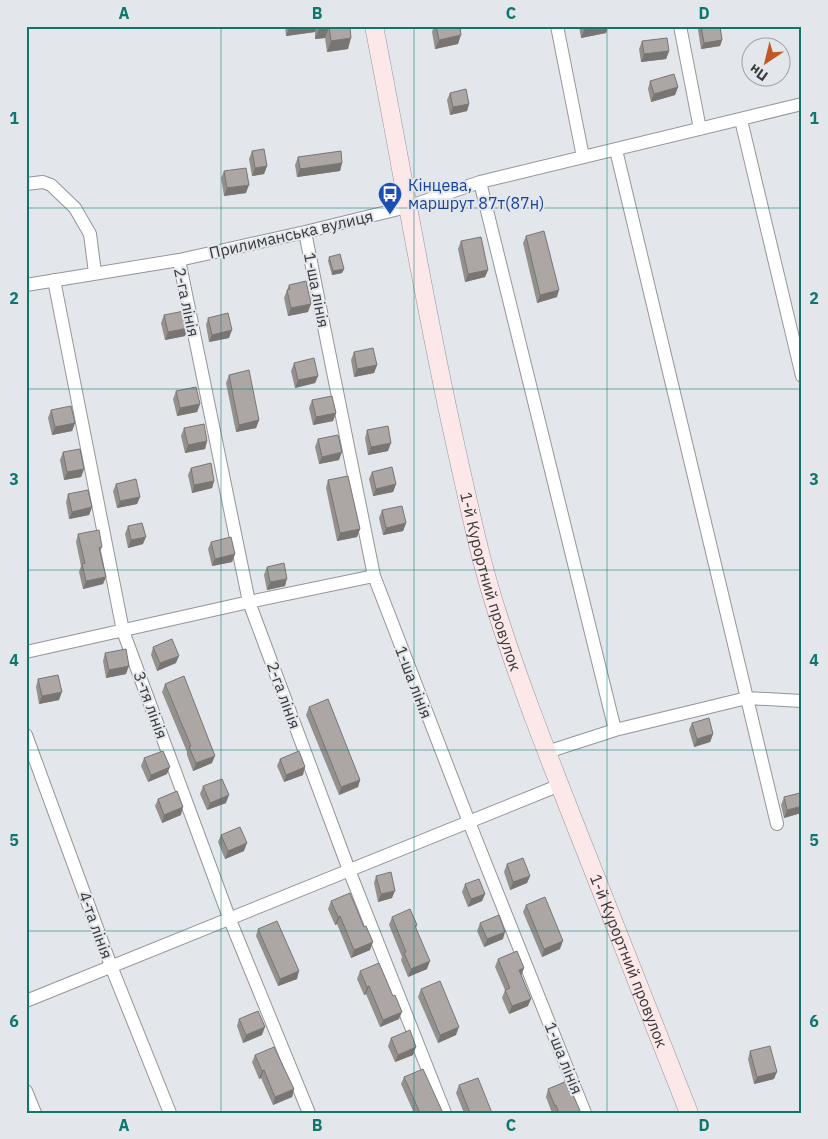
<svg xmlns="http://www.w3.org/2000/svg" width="828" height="1139" font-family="'IBM Plex Sans',sans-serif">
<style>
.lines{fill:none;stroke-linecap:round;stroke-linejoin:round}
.street-casing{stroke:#929599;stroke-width:14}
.secondary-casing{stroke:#929599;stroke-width:19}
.street{stroke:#fff;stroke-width:12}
.secondary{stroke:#fce8e9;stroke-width:18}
.wall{fill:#94908d}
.shaded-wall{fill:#787573}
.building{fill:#aca7a4;stroke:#787573}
.grid{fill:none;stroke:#0f766e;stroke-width:1;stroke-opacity:0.55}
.labels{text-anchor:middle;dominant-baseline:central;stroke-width:4;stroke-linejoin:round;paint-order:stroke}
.transit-label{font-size:16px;fill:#164399;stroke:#e3e6eb;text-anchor:start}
.street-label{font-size:16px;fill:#38393b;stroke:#e3e6eb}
.neatline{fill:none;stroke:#0f766e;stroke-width:2}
.grid-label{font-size:16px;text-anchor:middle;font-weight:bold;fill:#0f766e}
</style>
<rect width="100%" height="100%" fill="#e3e6eb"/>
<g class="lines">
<defs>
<path id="street" d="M557 26 583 157
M680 26 700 129
M741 120 802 376
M616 150 777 824
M480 182 615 730
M26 184 43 182 51 185 75 208 90 234 95 273
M305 232 374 576 469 822 585 1113
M179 260 249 602 349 870 445 1113
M54 280 123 631 230 920 309 1113
M26 285 179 260 305 232 407 207 480 182 802 104
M26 652 249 602 374 576
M26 735 111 966 170 1113
M547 752 615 730 747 698 802 701
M26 1001 560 785
M26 1091 35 1113"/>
<g id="secondary">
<path id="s1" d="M374 26C402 168 425 311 457 452 469 505 480 560 497 612 521 688 551 763 580 837 617 929 653 1021 689 1113"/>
</g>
</defs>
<use href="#street" class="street-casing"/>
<use href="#secondary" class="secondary-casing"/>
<use href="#street" class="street"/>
<use href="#secondary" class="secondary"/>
</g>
<path class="wall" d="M285 26H342L348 49 327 52 325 38 315 39V32L286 36Z
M434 26H460L458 44 435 49 432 32Z
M579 26H608L606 33 581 38Z
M700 26H720L722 40 720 46 701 49 698 30Z
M642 41 669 51 666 59 641 62 639 49Z
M650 81 678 87 675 95 651 102 648 89Z
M450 93 469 104 467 111 450 115 447 100Z
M252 151 267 166 264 174 252 176 249 159Z
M298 157 342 163 340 171 297 177 295 165Z
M224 171 246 193 224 196 221 178Z
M526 236 557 297 537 303 523 243Z
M461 241 488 270 485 277 465 282 458 249Z
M329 257 344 269 342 273 332 275 328 261Z
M289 285 308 312 288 316 284 298Z
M164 315 185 336 165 340 161 323Z
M208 318 229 338 209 342 206 325Z
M354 352 377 365 374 373 354 377 351 360Z
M294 363 318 376 315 383 295 388 291 371Z
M229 375 259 420 256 428 236 432 226 383Z
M176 391 200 404 197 412 177 416 173 399Z
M312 400 336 413 333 421 313 425 309 408Z
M51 410 75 423 72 431 52 435 48 418Z
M184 428 207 441 205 449 185 453 181 436Z
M367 430 388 451 368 455 365 438Z
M318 439 339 460 319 464 315 447Z
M63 452 84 469 81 477 64 480 60 460Z
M191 468 214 481 212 488 192 493 188 475Z
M372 472 396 484 393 492 373 496 369 479Z
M328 480 360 529 357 537 337 541 326 488Z
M116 484 140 497 137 504 117 508 113 491Z
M68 494 92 507 89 515 69 519 66 502Z
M382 510 406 523 403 531 383 535 379 518Z
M128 526 143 544 128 548 125 534Z
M78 534 102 547 100 552 106 577 103 584 83 589 79 572 81 566 76 542Z
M211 542 235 554 232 562 212 566 208 549Z
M267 567 285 586 267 590 264 575Z
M153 647 176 663 157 671 151 655Z
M105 653 126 674 106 678 103 661Z
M38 679 59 700 39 704 36 687Z
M165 684 212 763 193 771 187 755V752L162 692Z
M309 707 360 780 358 787 339 795 306 715Z
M692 723 713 734 710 742 694 747 689 730Z
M144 758 167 774 148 782 141 766Z
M280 759 303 775 284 782 277 766Z
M203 786 226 803 207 810 200 794Z
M784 797 801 813 784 818 781 805Z
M158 799 181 815 162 823 155 806Z
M221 835 244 851 225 859 218 842Z
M507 864 530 876 527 883 510 890 504 872Z
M376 876 392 898 378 902 374 883Z
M465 884 485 894 482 901 468 907 462 892Z
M331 901 364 927 370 950 351 958 337 924 335 925 328 909Z
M526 905 560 949 542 957 523 912Z
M392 917 417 925 416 929 427 969 408 977 401 960 402 957 389 925Z
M480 923 503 939 484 947 477 931Z
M258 929 297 979 278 986 256 936Z
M498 959 521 975 528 1006 509 1014 502 998 505 990 495 967Z
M360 971 399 1019 380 1027 366 994 364 995 357 979Z
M421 989 456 1035 438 1043 418 997Z
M239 1019 262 1035 243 1043 237 1026Z
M391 1038 413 1055 395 1062 388 1046Z
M750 1051 774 1079 754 1084 748 1059Z
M255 1055 294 1089 292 1097 273 1105 261 1078 259 1079 252 1062Z
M404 1077 443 1113H414L401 1084Z
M459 1085 492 1113H464L456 1093Z
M548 1089 581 1113H552L546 1097Z"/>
<path class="shaded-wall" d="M290 26H317L315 32 286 36Z
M604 26H608L606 33 581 38 584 30Z
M329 27 325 38 315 39 319 28Z
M461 35 458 44 435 49 439 40Z
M351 38 348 49 327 52 331 41Z
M722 40 720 46 701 49 704 43Z
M669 51 666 59 641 62 644 54Z
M786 65 783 72 780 73V66Z
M678 87 675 95 651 102 654 94Z
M469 104 467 111 450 115 453 107Z
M342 163 340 171 297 177 300 169Z
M267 166 264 174 252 176 255 168Z
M249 185 246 193 224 196 227 188Z
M344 269 342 273 332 275 333 271Z
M488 270 485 277 465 282 468 274Z
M559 290 557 297 537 303 540 295Z
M311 304 308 312 288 316 291 308Z
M188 328 185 336 165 340 168 332Z
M232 330 229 338 209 342 212 335Z
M377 365 374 373 354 377 357 369Z
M318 376 315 383 295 388 298 380Z
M200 404 197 412 177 416 180 408Z
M336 413 333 421 313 425 316 417Z
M259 420 256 428 236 432 239 425Z
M75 423 72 431 52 435 55 427Z
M207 441 205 449 185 453 188 445Z
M391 443 388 451 368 455 371 447Z
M342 452 339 460 319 464 322 457Z
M84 469 81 477 64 480 67 472Z
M214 481 212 488 192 493 194 485Z
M396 484 393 492 373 496 376 489Z
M140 497 137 504 117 508 120 501Z
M92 507 89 515 69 519 72 512Z
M406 523 403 531 383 535 386 528Z
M360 529 357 537 337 541 340 533Z
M146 537 143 544 128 548 131 540Z
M235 554 232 562 212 566 215 559Z
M106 577 103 584 83 589 86 581Z
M287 579 285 586 267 590 270 582Z
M179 656 176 663 157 671 160 663Z
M129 666 126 674 106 678 109 670Z
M62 692 59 700 39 704 42 696Z
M713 734 710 742 694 747 697 739Z
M215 756 212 763 193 771 196 763Z
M170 767 167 774 148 782 151 775Z
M305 767 303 775 284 782 286 775Z
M360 780 358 787 339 795 341 787Z
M229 795 226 803 207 810 210 803Z
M802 806V810L801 813 784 818 787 810Z
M183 807 181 815 162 823 164 815Z
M247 843 244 851 225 859 228 851Z
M530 876 527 883 510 890 513 882Z
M395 891 392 898 378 902 381 894Z
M485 894 482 901 468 907 471 899Z
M340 916 337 924 335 925 338 917Z
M505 932 503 939 484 947 487 939Z
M563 941 560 949 542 957 544 949Z
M373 942 370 950 351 958 354 950Z
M430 961 427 969 408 977 411 969Z
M524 968 521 976 519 970Z
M299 971 297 979 278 986 280 979Z
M369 986 366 994 364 995 367 987Z
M531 999 528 1006 509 1014 512 1006Z
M402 1012 399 1019 380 1027 383 1020Z
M265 1027 262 1035 243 1043 246 1035Z
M459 1027 456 1035 438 1043 440 1035Z
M416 1047 413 1055 395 1062 398 1055Z
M264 1070 261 1078 259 1079 262 1071Z
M777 1072 774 1079 754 1084 757 1077Z
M294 1089 292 1097 273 1105 275 1097Z"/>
<path class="building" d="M319 26H342V28L350 27 351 38 331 41 329 27 319 28Z
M436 26H460L461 35 439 40Z
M583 26H604L584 30Z
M701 26H720L722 40 704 43Z
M667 38 669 51 644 54 642 41Z
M780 49H782L786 65 780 66Z
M674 74 678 87 654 94 650 81Z
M466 89 469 104 453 107 450 93Z
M264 149 267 166 255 168 252 151Z
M341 151 342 163 300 169 298 157Z
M246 168 249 185 227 188 224 171Z
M544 231 559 290 540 295 526 236Z
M481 237 488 270 468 274 461 241Z
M340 254 344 269 333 271 329 257Z
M306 281 311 304 291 308 287 290 290 289 289 285Z
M184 311 188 328 168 332 164 315Z
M228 313 232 330 212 335 208 318Z
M373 348 377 365 357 369 354 352Z
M314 358 318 376 298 380 294 363Z
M249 370 259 420 239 425 229 375Z
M196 387 200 404 180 408 176 391Z
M332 396 336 413 316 417 312 400Z
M71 406 75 423 55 427 51 410Z
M204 424 207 441 188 445 184 428Z
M388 426 391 443 371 447 367 430Z
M338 435 342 452 322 457 318 439Z
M80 449 84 469 67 472 63 452Z
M211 463 214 481 194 485 191 468Z
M392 467 396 484 376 489 372 472Z
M348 476 360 529 340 533 328 480Z
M136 479 140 497 120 501 116 484Z
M88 490 92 507 72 512 68 494Z
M402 506 406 523 386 528 382 510Z
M142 523 146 537 131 540 128 526Z
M99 530 102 547 99 548 106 577 86 581 82 564 85 563 78 534Z
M231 537 235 554 215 559 211 542Z
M284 563 287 579 270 582 267 567Z
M172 639 179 656 160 663 153 647Z
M126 649 129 666 109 670 105 653Z
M58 675 62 692 42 696 38 679Z
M184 676 215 756 196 763 189 747 191 746 165 684Z
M328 699 360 780 341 787 309 707Z
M709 718 713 734 697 739 692 723Z
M163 751 170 767 151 775 144 758Z
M299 751 305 767 286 775 280 759Z
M222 779 229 795 210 803 203 786Z
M177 791 183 807 164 815 158 799Z
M800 793 802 800V806L787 810 784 797Z
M240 827 247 843 228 851 221 835Z
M523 858 530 876 513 882 507 864Z
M391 872 395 891 381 894 376 876Z
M479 879 485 894 471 899 465 884Z
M350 893 364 927 366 926 373 942 354 950 340 916 338 917 331 901Z
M545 897 563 941 544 949 526 905Z
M410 909 417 925 415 926 430 961 411 969 404 953 406 952 392 917Z
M499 915 505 932 487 939 480 923Z
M277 921 299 971 280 979 258 929Z
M517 951 524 968 519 970 531 999 512 1006 505 990 510 988 498 959Z
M379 963 393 996 395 995 402 1012 383 1020 369 986 367 987 360 971Z
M440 981 459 1027 440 1035 421 989Z
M258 1011 265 1027 246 1035 239 1019Z
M410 1030 416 1047 398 1055 391 1038Z
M770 1046 777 1072 757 1077 750 1051Z
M274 1047 294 1089 275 1097 264 1070 262 1071 255 1055Z
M423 1069 443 1113H420L404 1077Z
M478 1078 492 1113H470L459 1085Z
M567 1081 581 1113H559L556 1105 555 1106 548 1089Z"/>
<path class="grid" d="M221 26V1113M414 26V1113M607 26V1113M26 208H802M26 389H802M26 570H802M26 750H802M26 931H802"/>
<defs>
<symbol id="bus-pin" viewBox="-11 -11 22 30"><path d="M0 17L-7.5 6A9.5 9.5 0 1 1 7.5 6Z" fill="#1a4fb4" stroke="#e3e6eb"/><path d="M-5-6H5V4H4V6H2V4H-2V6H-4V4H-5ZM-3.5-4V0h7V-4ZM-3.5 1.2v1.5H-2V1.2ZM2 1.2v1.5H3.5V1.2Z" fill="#fff"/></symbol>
</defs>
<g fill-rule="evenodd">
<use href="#bus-pin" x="376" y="180" width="28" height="38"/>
</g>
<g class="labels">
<g class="transit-label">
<text x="408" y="185">Кінцева,<tspan x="408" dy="18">маршрут 87т(87н)</tspan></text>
</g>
<g class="street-label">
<text transform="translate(291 234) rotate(-13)">Прилиманська вулиця</text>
<text transform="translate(317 290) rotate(79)">1-ша лінія</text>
<text transform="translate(187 302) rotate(78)">2-га лінія</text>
<text stroke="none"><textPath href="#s1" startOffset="568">1-й Курортний провулок</textPath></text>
<text transform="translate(414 682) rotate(69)">1-ша лінія</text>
<text transform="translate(284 695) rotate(70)">2-га лінія</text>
<text transform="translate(151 705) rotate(70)">3-тя лінія</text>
<text transform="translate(96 925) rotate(70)">4-та лінія</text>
<text stroke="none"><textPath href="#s1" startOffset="972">1-й Курортний провулок</textPath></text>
<text transform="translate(564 1058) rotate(68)">1-ша лінія</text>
</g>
</g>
<rect width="828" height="1139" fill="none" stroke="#e3e6eb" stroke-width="55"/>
<g transform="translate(766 62) rotate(215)"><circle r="24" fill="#e3e6eb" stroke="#9fa1a5"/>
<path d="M0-4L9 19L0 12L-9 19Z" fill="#be5927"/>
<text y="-8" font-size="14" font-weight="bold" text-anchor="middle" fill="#38393b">Пн</text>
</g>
<rect x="28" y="28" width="772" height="1084" class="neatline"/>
<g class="grid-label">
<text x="124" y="19">A</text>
<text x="317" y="19">B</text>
<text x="511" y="19">C</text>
<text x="704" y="19">D</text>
<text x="14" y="124">1</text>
<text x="814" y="124">1</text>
<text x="14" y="304">2</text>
<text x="814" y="304">2</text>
<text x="14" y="485">3</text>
<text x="814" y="485">3</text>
<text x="14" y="666">4</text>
<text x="814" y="666">4</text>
<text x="14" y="846">5</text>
<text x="814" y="846">5</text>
<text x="14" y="1027">6</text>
<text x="814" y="1027">6</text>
<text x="124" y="1131">A</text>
<text x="317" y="1131">B</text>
<text x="511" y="1131">C</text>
<text x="704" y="1131">D</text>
</g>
</svg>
